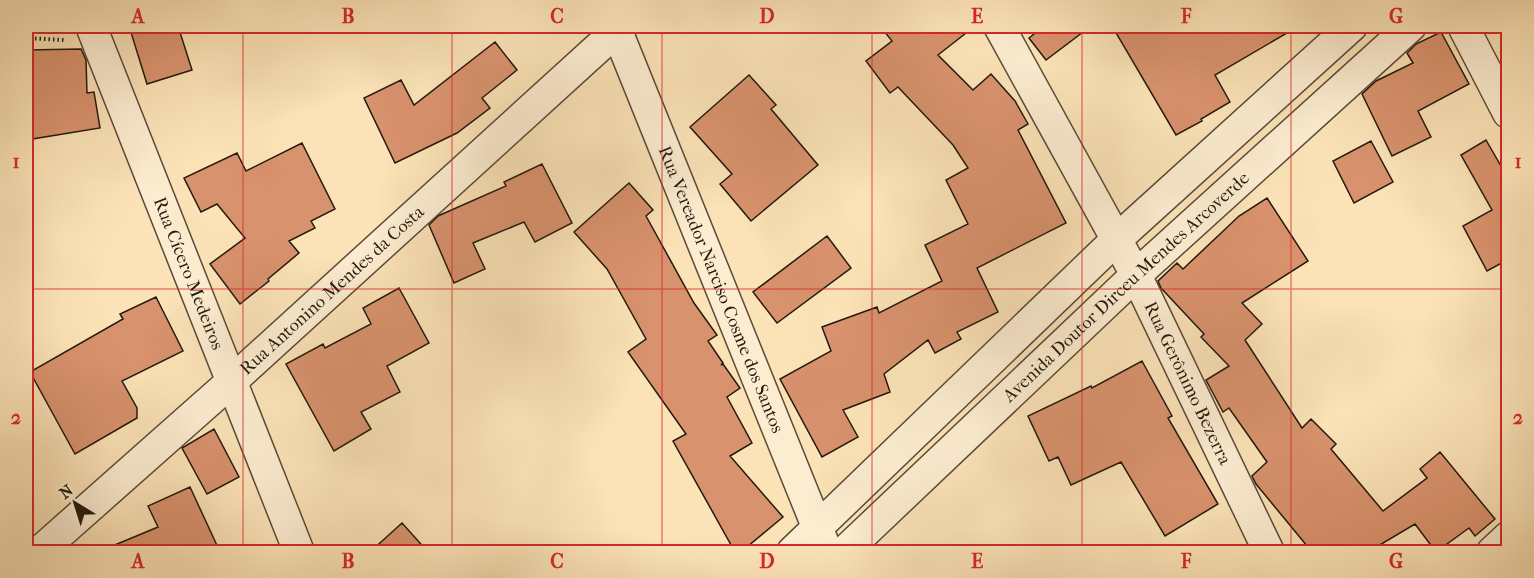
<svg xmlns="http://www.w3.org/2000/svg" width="1534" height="578" font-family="'IM FELL French Canon',serif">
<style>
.building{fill:#d8926d;stroke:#23190e;stroke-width:1.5}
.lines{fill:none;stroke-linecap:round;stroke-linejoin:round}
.minor-casing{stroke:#594b38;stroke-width:33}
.path{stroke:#23190e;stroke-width:4;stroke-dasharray:1.5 3;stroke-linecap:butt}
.minor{stroke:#fcecd0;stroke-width:30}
.grid{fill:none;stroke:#d62828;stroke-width:1.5;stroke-opacity:0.55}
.labels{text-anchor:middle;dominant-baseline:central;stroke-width:5;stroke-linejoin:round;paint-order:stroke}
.street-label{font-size:18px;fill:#23190e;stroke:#fcecd0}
.neatline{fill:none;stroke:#d62828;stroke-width:2}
.grid-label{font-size:20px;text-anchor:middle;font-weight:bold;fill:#d62828}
</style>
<rect width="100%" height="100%" fill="#fbe2b7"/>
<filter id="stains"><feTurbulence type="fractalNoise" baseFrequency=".00333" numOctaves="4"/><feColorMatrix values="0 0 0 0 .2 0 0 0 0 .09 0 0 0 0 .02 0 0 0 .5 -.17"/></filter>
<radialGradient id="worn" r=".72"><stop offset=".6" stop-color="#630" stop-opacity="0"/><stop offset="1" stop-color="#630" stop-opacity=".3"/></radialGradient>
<path class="building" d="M129 26H178L192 70 147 84Z
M880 26H975L938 55 973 90 991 74 1015 101 1028 124 1018 130 1066 223 977 268 998 312 957 332 961 339 935 353 928 340 884 374 890 392 843 410 858 437 822 457 780 379 831 351 822 327 877 307 879 313 942 281 925 245 968 224 946 180 968 168 953 145 898 87 890 93 866 61 892 41Z
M1044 26H1091L1046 60 1029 38Z
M1112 26H1299L1215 75 1230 102 1201 119 1202 121 1176 135Z
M1441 32 1469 84 1418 111 1431 137 1392 156 1362 94 1376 81 1413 63 1407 53 1416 44Z
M495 42 517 70 482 98 490 108 457 133 395 163 364 98 401 80 414 105Z
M81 49 86 60 87 93 94 92 100 128 26 140V50Z
M749 75 776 105 771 109 818 165 751 221 720 184 732 174 690 127Z
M1486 140 1509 180V259L1487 271 1463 226 1492 210 1461 155Z
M1371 141 1393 182 1354 203 1333 161Z
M302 143 335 209 311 221 315 228 289 241 299 253 268 279 269 281 240 304 210 264 245 238 217 204 201 212 184 178 237 153 246 171Z
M542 164 572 223 535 242 524 222 473 243 485 269 454 283 429 225 438 216 506 186 504 182Z
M629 183 653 210 646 216 694 303 717 335 708 341 723 363 721 365 723 364 740 388 727 397 752 443 730 456 783 517 741 552H735L673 441 686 434 628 352 646 339 607 269 574 232Z
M1267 198 1308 261 1242 303 1262 324 1245 340 1302 428 1311 419 1336 444 1331 449 1383 511 1427 478 1420 469 1440 452 1495 519 1475 536 1469 528 1436 552 1415 524 1368 552H1312L1256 484 1252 476 1267 462 1229 408 1223 412 1206 380 1229 366 1201 337 1204 334 1161 288 1158 281 1177 263 1183 269 1239 216Z
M827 236 851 268 777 323 753 292Z
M399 288 429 343 387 366 400 392 361 412 371 429 334 451 286 364 323 344 325 348 371 324 363 308Z
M156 297 183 351 122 381 137 408V418L75 454 30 372 123 319 120 314Z
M1142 361 1172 416 1168 418 1218 504 1165 536 1121 462 1071 485 1058 457 1049 461 1028 416 1091 386 1092 388Z
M214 429 239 477 207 494 182 448Z
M190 487 220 552H98L158 527 148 506Z
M402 523 428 552H370Z"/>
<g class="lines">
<defs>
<g id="minor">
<path id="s1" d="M91 26 299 552"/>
<path id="s2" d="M615 26 824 544"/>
<path id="s3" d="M999 26 1136 275 1269 552"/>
<path d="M1463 26 1508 113"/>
<path id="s4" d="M39 552 232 381 622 26"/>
<path d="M792 552 1117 239 1352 26"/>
<path id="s5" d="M844 552 1136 275 1411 26"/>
<path d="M1492 552 1508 537"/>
</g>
</defs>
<use href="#minor" class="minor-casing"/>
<path class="path" d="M26 38 64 40"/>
<use href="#minor" class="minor"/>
</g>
<path class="grid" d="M243 26V552M452 26V552M662 26V552M872 26V552M1082 26V552M1291 26V552M26 289H1508"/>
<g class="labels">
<g class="street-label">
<text stroke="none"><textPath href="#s1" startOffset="266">Rua Cícero Medeiros</textPath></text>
<text stroke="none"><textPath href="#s5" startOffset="387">Avenida Doutor Dirceu Mendes Arcoverde</textPath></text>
<text stroke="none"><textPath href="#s2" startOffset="284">Rua Vereador Narciso Cosme dos Santos</textPath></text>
<text stroke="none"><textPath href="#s4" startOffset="393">Rua Antonino Mendes da Costa</textPath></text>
<text stroke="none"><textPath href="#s3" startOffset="404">Rua Gerônimo Bezerra</textPath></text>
</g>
</g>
<rect width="1534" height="578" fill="none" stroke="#fbe2b7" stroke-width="66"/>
<g transform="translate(75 503) rotate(322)" stroke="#fcecd0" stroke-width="4.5" paint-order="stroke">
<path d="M0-4.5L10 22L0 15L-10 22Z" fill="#23190e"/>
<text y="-9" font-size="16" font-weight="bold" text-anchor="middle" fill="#23190e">N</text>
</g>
<rect x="33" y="33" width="1468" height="512" class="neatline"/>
<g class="grid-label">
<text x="138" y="23">A</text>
<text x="348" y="23">B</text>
<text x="557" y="23">C</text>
<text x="767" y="23">D</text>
<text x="977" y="23">E</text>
<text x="1186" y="23">F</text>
<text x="1396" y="23">G</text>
<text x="16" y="168">1</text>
<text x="1518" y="168">1</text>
<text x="16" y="424">2</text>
<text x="1518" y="424">2</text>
<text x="138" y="568">A</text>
<text x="348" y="568">B</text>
<text x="557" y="568">C</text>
<text x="767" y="568">D</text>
<text x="977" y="568">E</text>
<text x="1186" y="568">F</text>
<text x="1396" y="568">G</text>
</g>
<rect width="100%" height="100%" filter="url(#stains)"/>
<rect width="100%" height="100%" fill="url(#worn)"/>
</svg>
